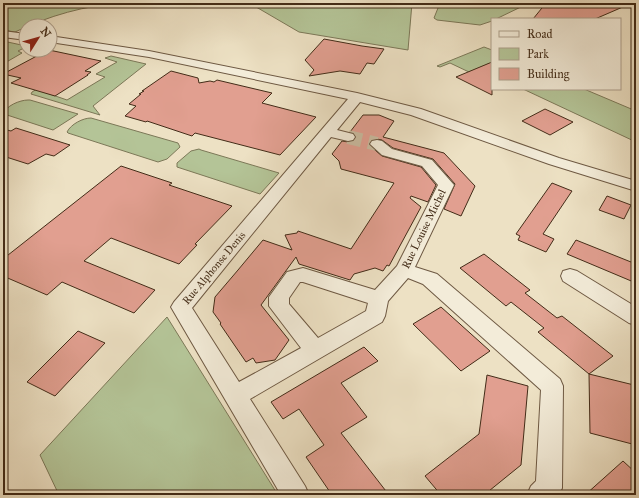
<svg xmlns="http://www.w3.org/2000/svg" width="639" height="498" font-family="'IM FELL Great Primer',serif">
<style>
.green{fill:#b4c497;stroke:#7c7858}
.building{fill:#e19f90;stroke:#432c18}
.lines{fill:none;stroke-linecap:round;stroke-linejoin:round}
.minor-tunnel{stroke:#cbbda2;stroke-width:14;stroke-dasharray:14 7;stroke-linecap:butt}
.minor-casing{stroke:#6e5943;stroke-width:2}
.minor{fill:#f3ecd9;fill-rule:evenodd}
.labels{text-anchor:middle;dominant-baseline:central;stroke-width:4;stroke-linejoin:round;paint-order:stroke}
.street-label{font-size:11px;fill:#432c18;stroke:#f3ecd9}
</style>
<rect width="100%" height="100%" fill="#ede1c4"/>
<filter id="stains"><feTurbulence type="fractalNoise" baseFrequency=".005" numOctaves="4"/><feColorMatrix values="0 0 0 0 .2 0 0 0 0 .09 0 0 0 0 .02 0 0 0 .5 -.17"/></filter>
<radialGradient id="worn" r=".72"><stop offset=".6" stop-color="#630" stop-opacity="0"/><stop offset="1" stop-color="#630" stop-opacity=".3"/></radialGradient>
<path class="green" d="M3 3H123C86 5 48 16 15 32L3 30Z
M188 3H412L408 50 299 32 251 4 210 5Z
M440 3H527V4L496 19H492V21L480 25 437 20 434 18Z
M3 41 26 46V47L18 51 22 53 3 64Z
M484 47 492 50V65L488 64 469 72 450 63 440 67 437 66Z
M111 56 146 64 93 106 100 115 31 94 32 92 44 85V92L67 100 105 77 96 74 117 62 105 58Z
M523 89H584L636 111V142Z
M28 100H30L78 114 53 130 4 114C5 106 20 100 28 100Z
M91 118 178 143 180 147 167 159 158 162 68 133 67 132C71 124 83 118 91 118Z
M199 149 201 150 279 173 260 194 177 167V163L191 151Z
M167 317 278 495H59L40 455Z"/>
<path class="building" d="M546 3H632L595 19H533Z
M324 39 362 46 384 49 374 64 367 63 360 74 340 71 309 76 314 70 305 60Z
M48 50H49L101 61 85 71 91 72 87 75H88L55 96 11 83 21 78 3 74Z
M492 62V95L456 77Z
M171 71 198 78 199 83 210 81 214 82 217 80 272 93 262 103 316 117 280 155 195 133 192 136 147 121 146 122 125 116 136 106 129 104 141 94H139L144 91H142Z
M545 109 573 122 550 135 522 121Z
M363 115H379L394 121 383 137 444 153 475 186 461 216 444 209 455 184 433 159 393 148 382 140 377 139 371 140 369 145 382 156 421 167 436 185 428 202 411 196 410 198 421 207 389 266 387 265 383 271 375 268 354 274 350 280 299 264 296 257 261 305 289 340 275 360 256 363 253 358 246 362 220 324 221 323 213 312 215 297 238 270 263 240 292 250 285 235 297 233 298 231 351 249 394 183 341 169 339 161 332 154 342 141 348 142 354 141 356 136 354 133 350 132Z
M16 128 70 145 54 156 46 154 28 164 3 156V129L11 131Z
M121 166 172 183 169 185 232 206 195 244 197 245 179 264 111 238 84 261 155 290 134 313 62 282 47 295 3 276V259Z
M552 183 572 191 543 234 554 239 546 252 518 240 520 236 516 234Z
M607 196 631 205 624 219 599 210Z
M576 240 636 264V283L567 254Z
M484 254 530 290 525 293 557 318 562 316 613 356 589 374 538 332 544 328 511 302 506 306 460 268Z
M441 307 490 351 461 371 413 324Z
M78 331 105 343 55 396 27 382Z
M364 347 378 361 341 383 367 417 341 433 389 495H332L306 457 324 445 299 409 283 419 271 402Z
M589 374 634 385 636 409V445L590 433Z
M487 375 528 386 521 465 484 495H441L425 476 479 434Z
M623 461 636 473V495H585Z"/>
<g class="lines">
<path class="minor-tunnel" d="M348 137 377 144"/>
<defs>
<path id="minor" d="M3 31 26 34V40L3 37Z
M50 36 149 51 357 93 421 109 559 158 636 181V191L549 164 411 115 360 102 337 130 353 134 355 137 353 140 348 141 331 137 192 308 239 382 301 348 269 306V297L287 272 303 268 375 290 397 266 438 185 422 166 382 155 370 144 372 141 377 140 382 141 392 149 432 160 454 185 415 267 437 274 560 379 563 386 562 488 559 495H527L531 486 536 481 541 390 423 284 408 278 388 301 385 316 382 322 250 399 305 486 309 495H281L171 307 174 302 348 99 149 57 50 42ZM300 282H303L368 303 366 311 318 338 289 304V298Z
M570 269 577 271 636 307V325L629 323 563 281 561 276 563 271Z"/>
</defs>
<use href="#minor" class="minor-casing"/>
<use href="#minor" class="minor"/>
</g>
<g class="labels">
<g class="street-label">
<text transform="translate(424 229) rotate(-64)">Rue Louise Michel</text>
<text transform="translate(214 268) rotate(-50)">Rue Alphonse Denis</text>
</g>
</g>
<rect width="639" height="498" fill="none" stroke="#ede1c4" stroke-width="16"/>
<rect x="4" y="4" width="631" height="490" fill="none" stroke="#432c18" stroke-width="2"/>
<rect x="8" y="8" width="623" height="482" fill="none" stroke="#432c18"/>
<rect x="491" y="18" width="130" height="72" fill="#f3ecd9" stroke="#ad9f8c"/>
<rect x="499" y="31" width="20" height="6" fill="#f3ecd9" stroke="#ad9f8c"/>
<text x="527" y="38" font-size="12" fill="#432c18">Road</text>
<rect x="499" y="48" width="20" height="12" fill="#b4c497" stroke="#ad9f8c"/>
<text x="527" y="58" font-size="12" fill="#432c18">Park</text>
<rect x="499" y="68" width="20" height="12" fill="#e19f90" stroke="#ad9f8c"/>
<text x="527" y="78" font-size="12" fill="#432c18">Building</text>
<g transform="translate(38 38) rotate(53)"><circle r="19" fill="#f3ecd9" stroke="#ad9f8c"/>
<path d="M0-3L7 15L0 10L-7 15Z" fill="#8f2418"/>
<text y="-6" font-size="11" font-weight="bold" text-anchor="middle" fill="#432c18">N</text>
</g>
<rect width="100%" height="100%" filter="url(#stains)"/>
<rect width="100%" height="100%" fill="url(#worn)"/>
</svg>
